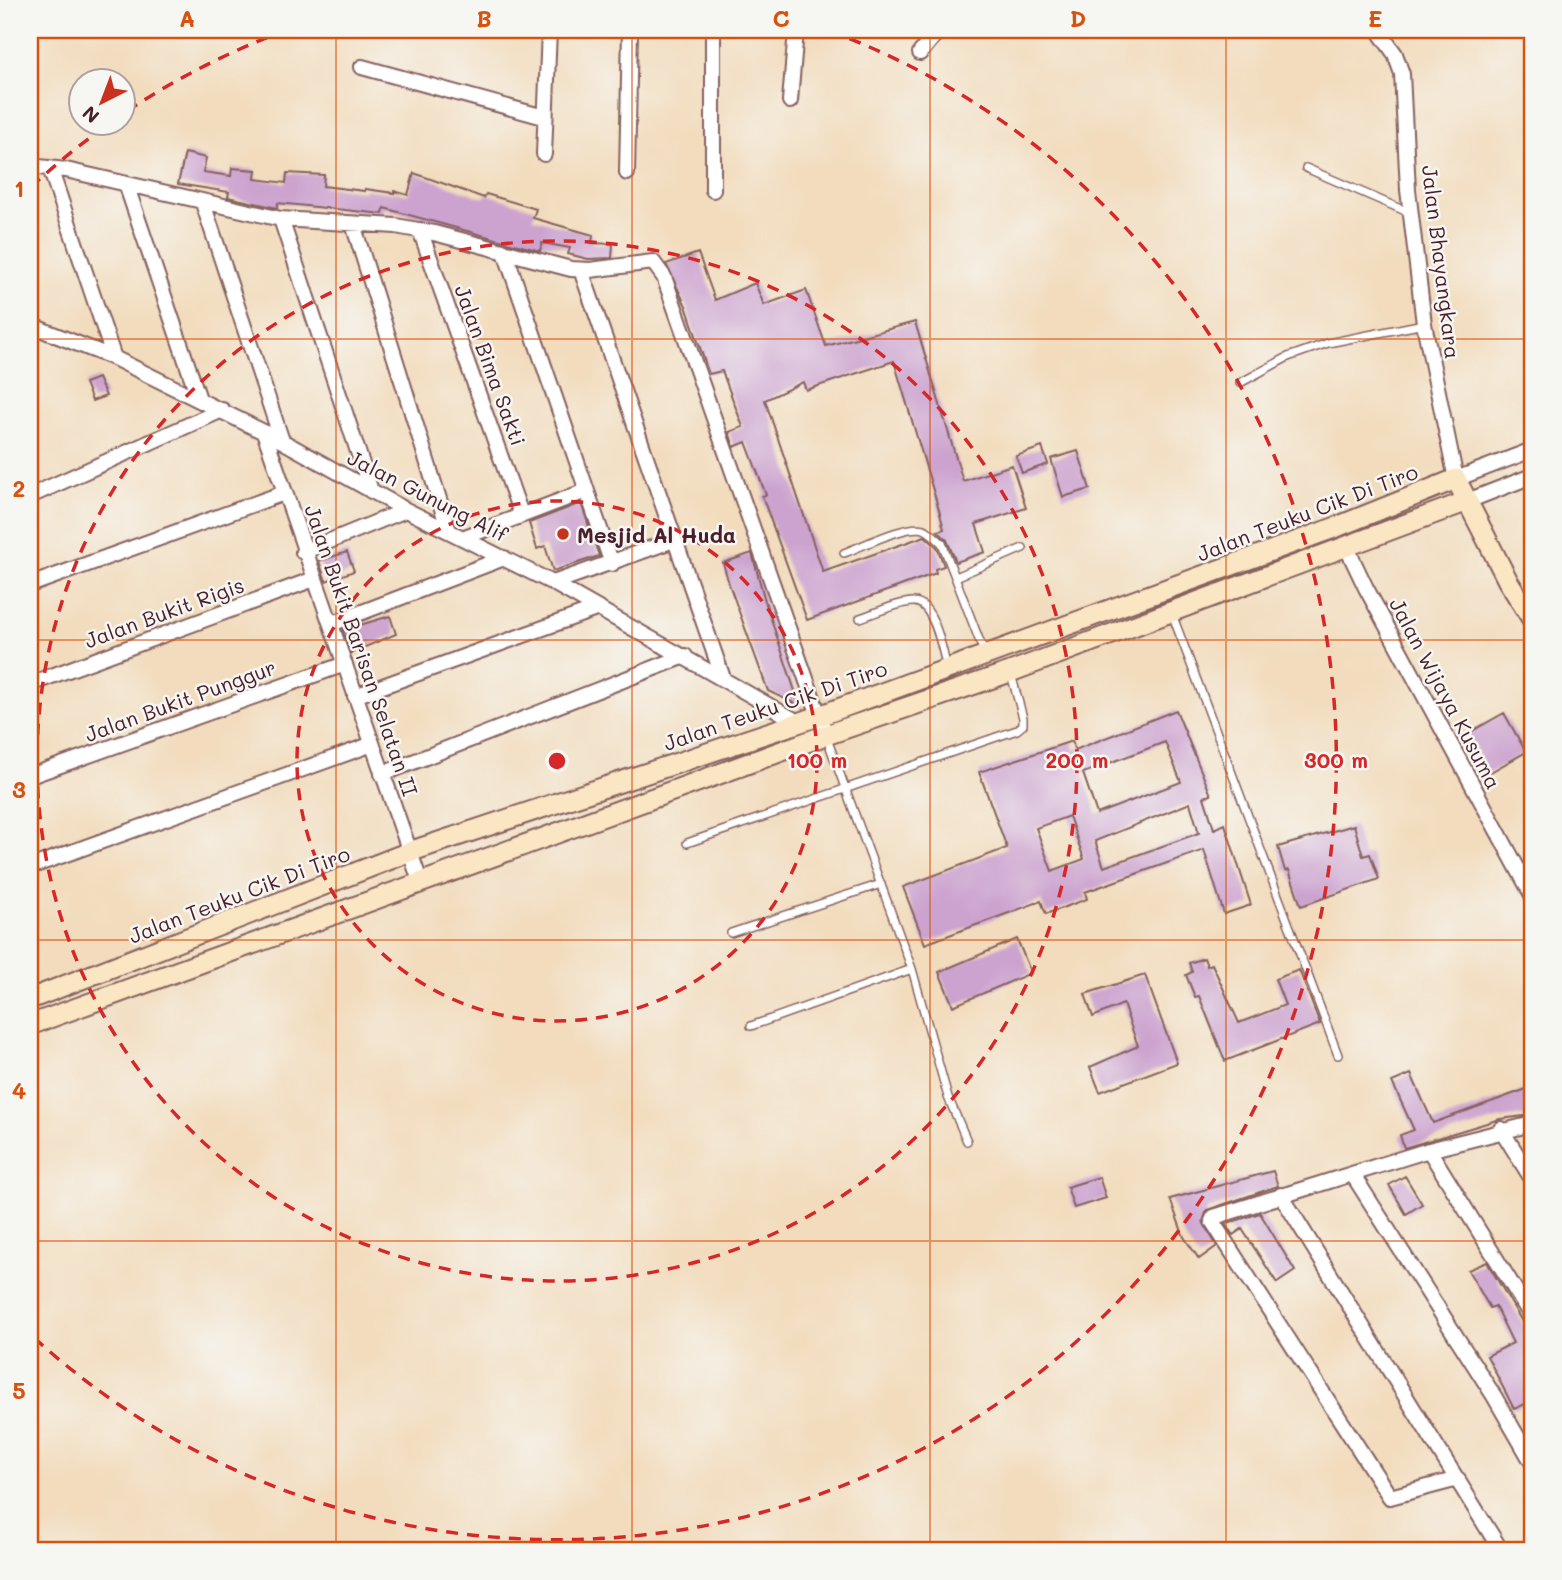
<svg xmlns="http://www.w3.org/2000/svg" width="1562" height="1580" font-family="Mali,sans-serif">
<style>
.building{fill:#cca3cf;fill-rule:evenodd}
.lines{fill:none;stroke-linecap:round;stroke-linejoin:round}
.lane-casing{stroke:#85615e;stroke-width:10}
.street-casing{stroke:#85615e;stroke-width:18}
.secondary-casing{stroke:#85615e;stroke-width:23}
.lane{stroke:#fff;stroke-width:7}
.street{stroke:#fff;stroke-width:14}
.secondary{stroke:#fbe6c3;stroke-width:19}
.grid{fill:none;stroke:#d8530f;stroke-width:2;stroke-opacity:0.55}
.ring{fill:none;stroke:#d62828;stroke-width:3.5;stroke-dasharray:12 9}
.poi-dot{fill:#c8321e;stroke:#f6f6f2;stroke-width:2.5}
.labels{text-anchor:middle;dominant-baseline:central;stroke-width:5;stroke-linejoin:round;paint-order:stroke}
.street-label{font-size:21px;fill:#4a1f2b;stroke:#f6f6f2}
.poi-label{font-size:21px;font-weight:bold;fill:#4a1f2b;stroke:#f6f6f2;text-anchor:start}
.centre{fill:#d62828;stroke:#f6f6f2;stroke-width:3.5}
.ring-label{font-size:21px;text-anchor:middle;font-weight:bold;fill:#d62828;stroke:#f6f6f2;stroke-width:5;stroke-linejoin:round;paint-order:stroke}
.neatline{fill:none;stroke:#d8530f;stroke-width:2.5}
.grid-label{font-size:23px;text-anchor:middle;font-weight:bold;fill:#d8530f}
</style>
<rect width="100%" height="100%" fill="#f6f6f2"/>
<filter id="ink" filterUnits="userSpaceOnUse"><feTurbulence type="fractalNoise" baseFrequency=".0143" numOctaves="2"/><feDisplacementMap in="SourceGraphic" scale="14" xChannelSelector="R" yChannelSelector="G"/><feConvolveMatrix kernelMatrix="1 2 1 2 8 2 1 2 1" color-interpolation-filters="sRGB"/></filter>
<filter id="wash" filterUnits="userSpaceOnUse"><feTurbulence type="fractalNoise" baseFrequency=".00686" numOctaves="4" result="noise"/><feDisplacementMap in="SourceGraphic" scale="28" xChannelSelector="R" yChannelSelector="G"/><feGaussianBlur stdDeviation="1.57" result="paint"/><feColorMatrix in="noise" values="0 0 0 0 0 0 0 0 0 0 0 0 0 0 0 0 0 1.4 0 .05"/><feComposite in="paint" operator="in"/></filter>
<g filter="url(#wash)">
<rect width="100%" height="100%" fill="#f2dcbd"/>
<g id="blocks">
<path class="building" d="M185 153 206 158 203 172 231 176 232 168 256 170 255 179 286 183 287 173 324 175 323 186 365 191V189L394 193V191L408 195 414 173 484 198 486 194 536 209 533 218 593 235 592 243 613 244 612 258 588 259 568 254 570 248 542 243 540 251 384 208 383 214 278 203 277 208 228 197 229 192 178 184Z
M698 253 715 300 755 283 764 305 806 290 826 346 915 322 963 481 1012 465 1026 508 976 524 985 552 956 562 947 540 938 531 944 529 939 510 894 361 806 390 803 382 765 400 823 572 925 536 937 547 944 566 935 569 936 573 807 620 762 496 766 495 746 442 734 447 729 432 743 427 722 371 709 374 686 306 666 264Z
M98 378 106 396 92 401 85 383Z
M1042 447 1048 464 1022 473 1016 456Z
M1078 451 1090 489 1063 497 1051 459Z
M581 503 599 556 553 571 545 546 537 549 529 523Z
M347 552 354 571 326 581 319 561Z
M752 553 765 601 800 706 768 691 729 584 723 563Z
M390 616 396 634 351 653 343 630Z
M1176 710 1211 795 1204 797 1214 829 1225 824 1251 905 1224 914 1204 850 1085 892 1087 899 1046 914 1041 901 925 944 903 887 1007 848 979 772 1072 741 1075 750ZM1165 742 1181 782 1097 814 1083 773ZM1190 803 1199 833 1104 867 1095 841ZM1069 816 1084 859 1052 871 1036 828Z
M1504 713 1526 752 1489 773 1467 734Z
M1354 825 1363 856 1370 854 1379 879 1301 906 1289 870 1285 871 1278 847Z
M1017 939 1031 973 953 1006 939 972Z
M1204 958 1207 966 1212 964 1239 1023 1285 1005 1275 979 1299 970 1320 1024 1225 1061 1199 996 1195 997 1186 975 1192 972 1189 963Z
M1145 975 1177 1063 1100 1092 1090 1067 1138 1046 1123 1004 1093 1017 1085 994Z
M1411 1074 1433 1123 1532 1087V1115L1500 1119 1404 1148 1400 1135 1414 1130 1392 1082Z
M1273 1171 1278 1186 1207 1210 1203 1222 1217 1246 1199 1259 1184 1237 1170 1199Z
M1405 1176 1422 1204 1406 1214 1389 1185Z
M1099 1177 1106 1198 1074 1208 1067 1187Z
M1260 1213 1295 1271 1277 1283 1242 1229 1233 1235 1225 1224Z
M1487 1262 1528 1332 1532 1330V1401L1514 1409 1487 1356 1513 1343 1495 1306 1490 1308 1468 1270Z"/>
</g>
</g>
<g filter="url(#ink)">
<use href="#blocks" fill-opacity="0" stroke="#85615e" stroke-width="2"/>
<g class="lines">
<defs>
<path id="lane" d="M1306 168 1410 213
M1240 383 1288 357 1328 343 1424 324
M844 553C863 546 906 524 924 529 931 532 936 538 942 543L985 655
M956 577 1023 548
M1172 614 1338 1055
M860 618C873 614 901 601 914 602 934 602 943 652 947 669
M826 736 912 969 948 1097 967 1141
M687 843 1017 730 1023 725V718L1011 674
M731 933 881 884
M751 1026 912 969"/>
<path id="street" d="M1378 30 1395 54 1402 74 1408 190 1424 324 1456 479 1532 450
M920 53 939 30
M362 67 544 117
M790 101 796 30
M544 154 549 30
M30 166 66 170 281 219 396 226 434 233 571 269 590 270 653 262 664 277 822 724
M50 168 114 358
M627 173 630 30
M126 184 199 399
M713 190V30
M203 203 282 441
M281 219 371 491
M353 224 449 531
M420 230 521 514
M505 252 612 564
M581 270 723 678
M30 325 114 358 282 441 406 510 553 583 798 722
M264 432 420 881
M30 496 222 410
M1465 502 1532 476
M465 537 586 491
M1346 546 1366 588 1532 895
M303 552 406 510
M553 583 674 540
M30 585 284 493
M331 624 504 558
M30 684 314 579
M355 696 596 609
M382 774 685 656
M30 776 345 664
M30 867 370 745
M1501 1129 1532 1179
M1429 1150 1532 1317
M1353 1175 1494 1396 1532 1462
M1281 1195 1497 1544
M1458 1479 1390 1497 1212 1221 1214 1217 1429 1150 1532 1124"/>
<path id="secondary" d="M30 999 409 852 819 716 1339 526 1456 479 1508 581 1532 619
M30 1025 826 735 1010 672 1465 502"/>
</defs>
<use href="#lane" class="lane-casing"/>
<use href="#street" class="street-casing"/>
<use href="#secondary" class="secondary-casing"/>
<use href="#lane" class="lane"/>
<use href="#street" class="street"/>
<use href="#secondary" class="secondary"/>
</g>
</g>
<path class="grid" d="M336 30V1550M632 30V1550M930 30V1550M1226 30V1550M30 339H1532M30 640H1532M30 940H1532M30 1241H1532"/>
<g class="ring">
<circle cx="557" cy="761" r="260"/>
<circle cx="557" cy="761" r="520"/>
<path d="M31 187A779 779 0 0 1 110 123M127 111A779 779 0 0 1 284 31M830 31A779 779 0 1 1 31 1335"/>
</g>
<circle class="poi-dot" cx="563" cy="534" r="7"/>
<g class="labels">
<g class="street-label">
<text transform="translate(1442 262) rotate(83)">Jalan Bhayangkara</text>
<text transform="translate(491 365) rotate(70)">Jalan Bima Sakti</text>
<text transform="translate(428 495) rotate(27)">Jalan Gunung Alif</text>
<text transform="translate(1307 512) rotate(-21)">Jalan Teuku Cik Di Tiro</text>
<text transform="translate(164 612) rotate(-20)">Jalan Bukit Rigis</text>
<text transform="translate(362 650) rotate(71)">Jalan Bukit Barisan Selatan II</text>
<text transform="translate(1446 693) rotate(62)">Jalan Wijaya Kusuma</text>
<text transform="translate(180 700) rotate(-20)">Jalan Bukit Punggur</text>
<text transform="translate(775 705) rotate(-19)">Jalan Teuku Cik Di Tiro</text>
<text transform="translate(239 894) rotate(-21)">Jalan Teuku Cik Di Tiro</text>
</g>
<g class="poi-label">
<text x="577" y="534">Mesjid Al Huda</text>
</g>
</g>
<circle cx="557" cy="761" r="10" class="centre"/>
<g class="ring-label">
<text x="817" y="768">100 m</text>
<text x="1077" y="768">200 m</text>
<text x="1336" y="768">300 m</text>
</g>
<rect width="1562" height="1580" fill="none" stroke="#f6f6f2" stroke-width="77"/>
<g transform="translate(102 102) rotate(222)"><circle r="33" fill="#f6f6f2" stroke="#b1a0a2" stroke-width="2"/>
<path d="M0-5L12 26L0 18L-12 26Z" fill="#c8321e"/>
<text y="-10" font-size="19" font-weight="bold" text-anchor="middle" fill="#4a1f2b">N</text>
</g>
<rect x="38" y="38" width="1486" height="1504" class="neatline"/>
<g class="grid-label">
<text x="187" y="27">A</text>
<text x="484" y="27">B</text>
<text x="781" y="27">C</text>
<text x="1078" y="27">D</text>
<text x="1375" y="27">E</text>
<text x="19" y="197">1</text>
<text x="19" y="497">2</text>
<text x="19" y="798">3</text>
<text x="19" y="1099">4</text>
<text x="19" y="1399">5</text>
</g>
</svg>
